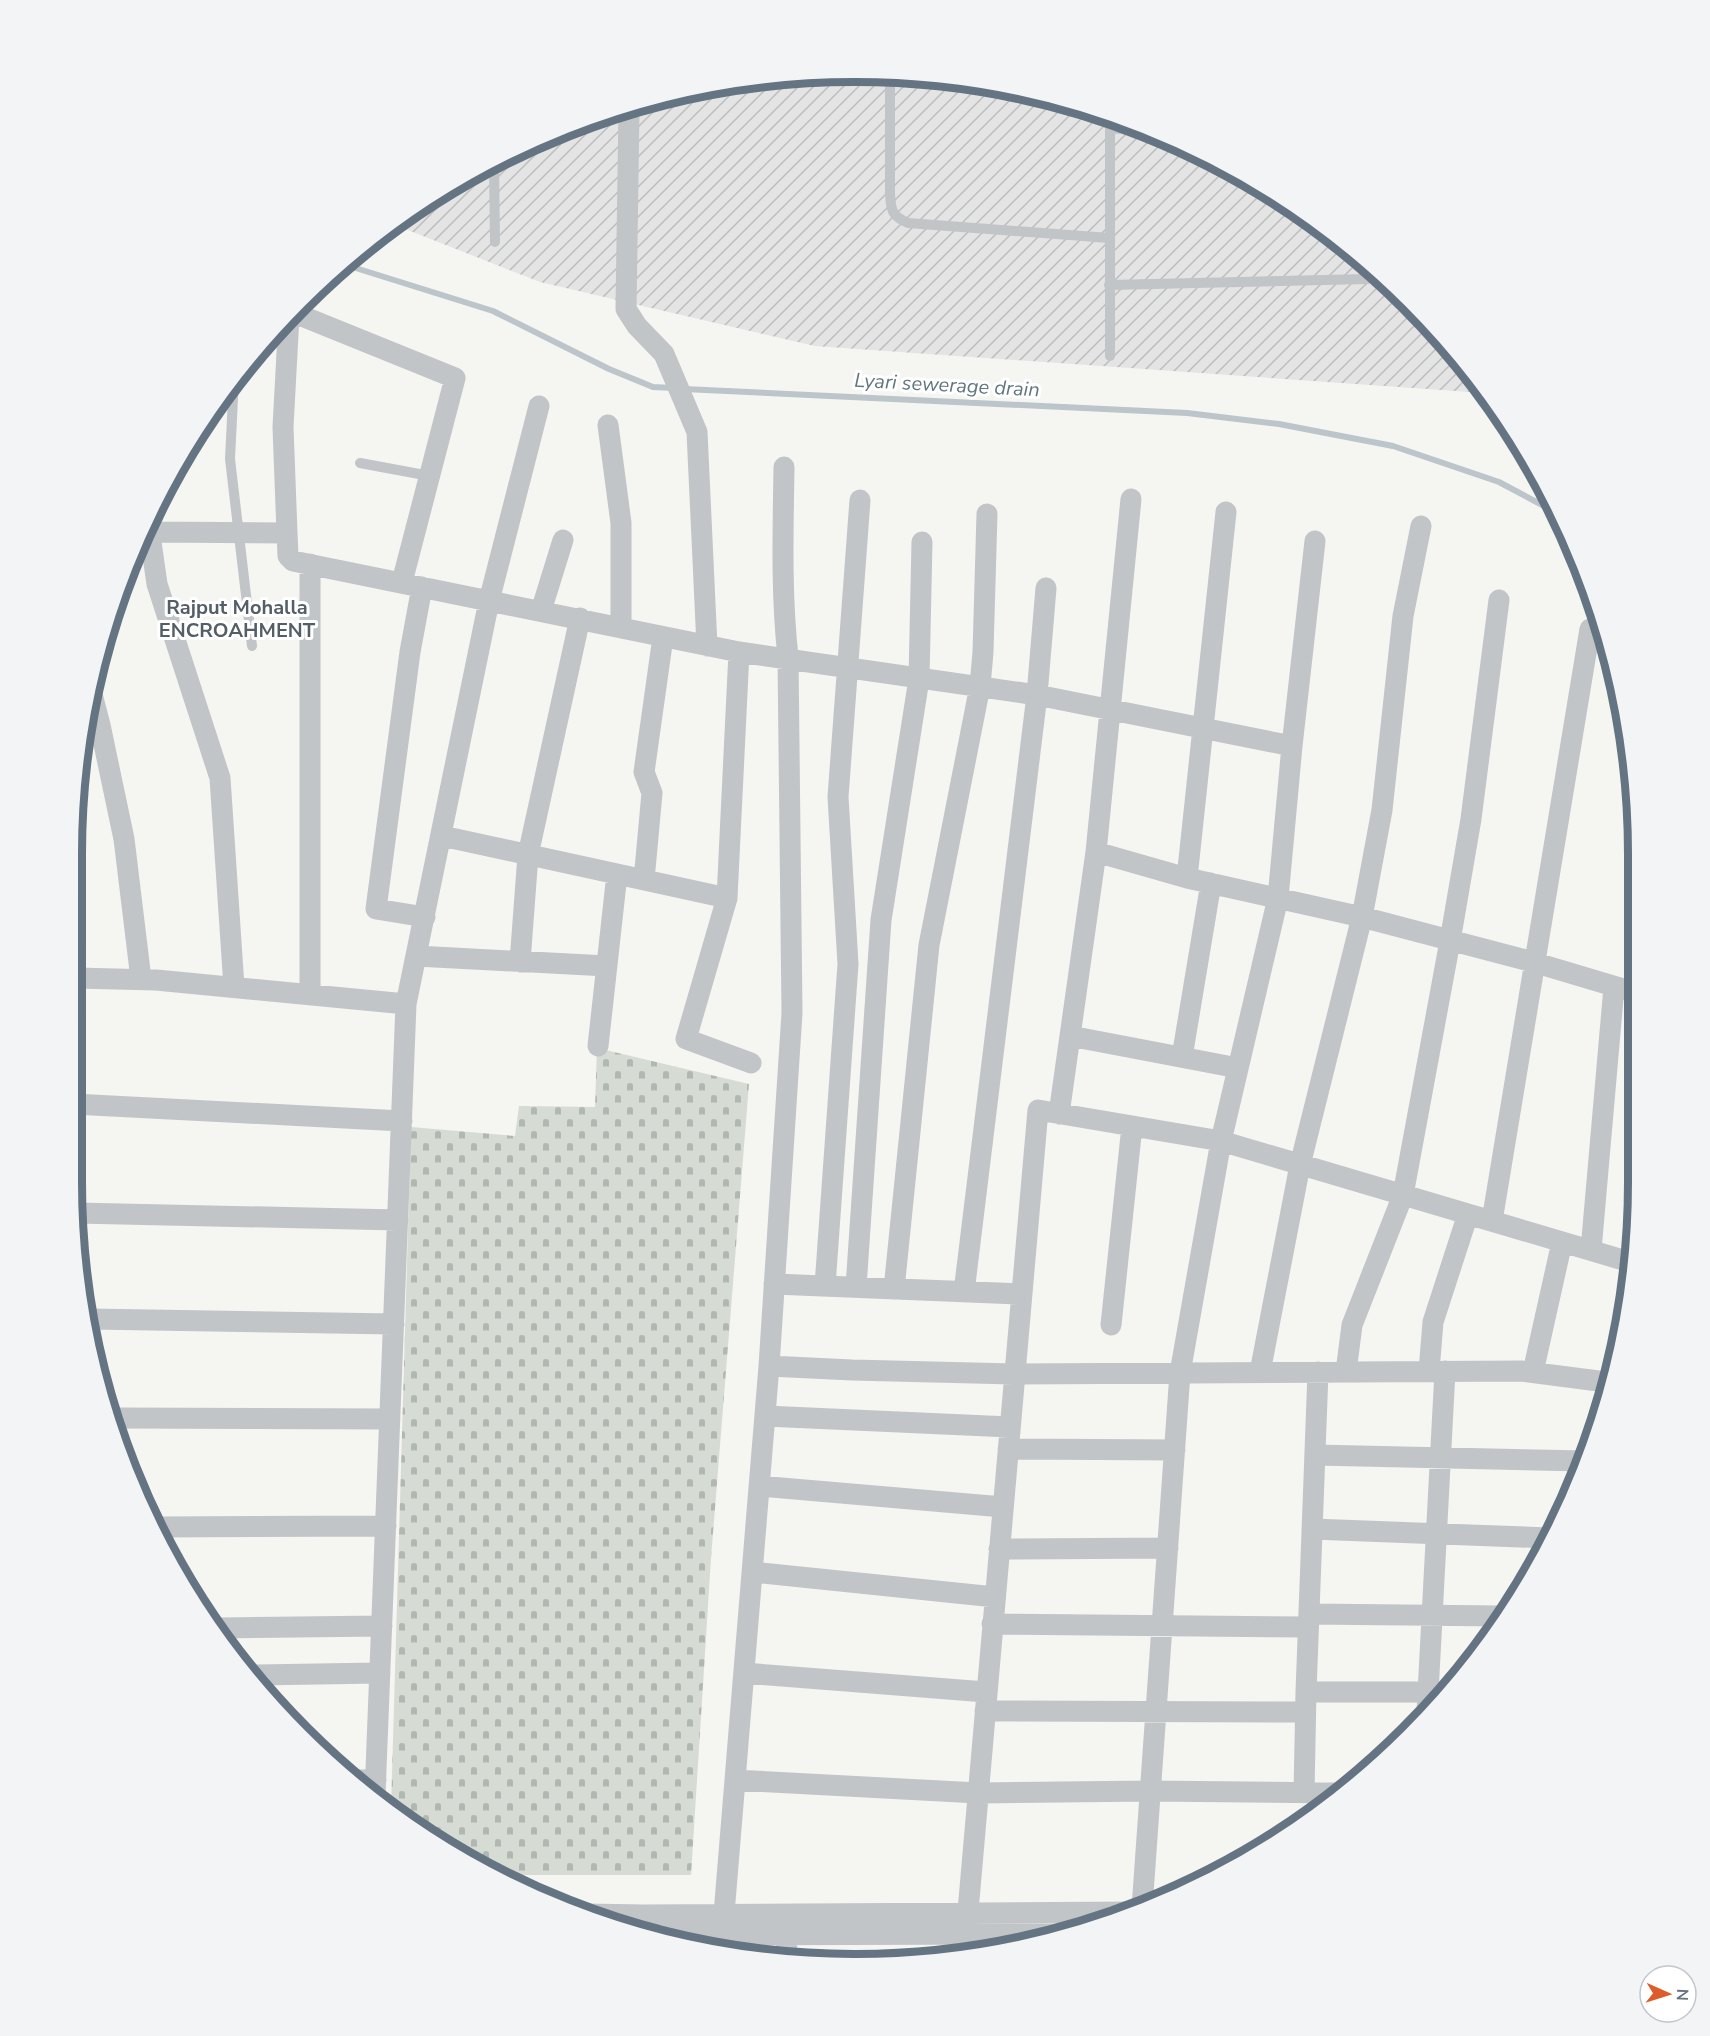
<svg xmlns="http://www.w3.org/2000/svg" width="1710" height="2036" font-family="'Nunito Sans',sans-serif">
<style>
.industrial{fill:url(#industrial-furrows)}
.cemetery{fill:url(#cemetery-stones)}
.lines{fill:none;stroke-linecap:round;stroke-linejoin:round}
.stream{stroke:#bcc5ca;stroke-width:6}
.service{stroke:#c1c5c8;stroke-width:10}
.minor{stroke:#c1c5c8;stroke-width:21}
.labels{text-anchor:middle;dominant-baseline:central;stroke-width:6;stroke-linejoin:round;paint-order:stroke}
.water-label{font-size:20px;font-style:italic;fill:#61767f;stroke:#fff}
.neighbourhood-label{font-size:20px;font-weight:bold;fill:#535e67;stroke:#fff}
.rim{fill:none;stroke:#657482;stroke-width:8}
</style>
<defs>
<pattern id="industrial-furrows" width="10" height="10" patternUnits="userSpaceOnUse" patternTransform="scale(1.5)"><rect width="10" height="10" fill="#e3e4e3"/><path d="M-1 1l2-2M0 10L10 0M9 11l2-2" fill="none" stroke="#bcbdbd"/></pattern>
<pattern id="cemetery-stones" width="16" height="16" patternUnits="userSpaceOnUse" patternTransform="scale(1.5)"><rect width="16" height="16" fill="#d6dcd3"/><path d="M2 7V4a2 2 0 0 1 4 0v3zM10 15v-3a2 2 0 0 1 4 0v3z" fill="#b1b7b1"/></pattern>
</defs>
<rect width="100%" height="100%" fill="#f5f5f2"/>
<path class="industrial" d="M855 72 1007 87 1154 131 1290 204 1408 301 1484 393 815 346 540 282 395 225 420 204 555 132 702 87Z"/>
<path class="cemetery" d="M597 1048 749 1084 711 1558 691 1875H508L420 1832 391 1808 411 1127 515 1136 519 1106 595 1107Z"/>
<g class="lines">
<path class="stream" d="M346 265 493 311 609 369 653 387 674 388
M684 389 1187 413 1279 424 1393 446 1499 482 1555 512"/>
<path class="service" d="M890 76V194C891 211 892 216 908 223L1109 238
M1111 129 1144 128
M494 164 495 242
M1109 285 1367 279
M1110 356V118
M234 378 230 459 252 646
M360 463 430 476"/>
<path class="minor" d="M629 109 626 309 637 326 664 354 697 432 707 646
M292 312 455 378 402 582
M608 425 621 523V627
M148 521 157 584 220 778 234 987
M150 532 287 533 288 556 293 561 739 652 1037 695 1292 746
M287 533 283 427 289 316
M422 587 410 652 376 909 425 917
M541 611 563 540
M739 652 727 898 686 1039 751 1063
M91 690 100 725 124 839 141 979
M442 836 727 898
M1096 852 1187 878 1362 917 1533 962 1637 993
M1187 878 1226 512
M644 880 652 793 644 772 663 637
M416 956 607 966
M520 962 528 855 580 618
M75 978 156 980 406 1004
M310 994V564
M1070 1036 1238 1068
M598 1046 617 874
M1182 1057 1211 883
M73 1104 402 1121
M1059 1114 1096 852 1131 499
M76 1213 398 1220
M1492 1221 1590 629
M1591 1250 1614 987
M774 1284 1021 1294
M825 1286 848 964 838 797 860 500
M856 1287 881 920 919 679 922 542
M894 1289 929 945 980 686 983 652 987 514
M964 1292 1037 695 1046 588
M90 1319 394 1324
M1111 1325 1132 1126
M769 1366 852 1370 1014 1374 1521 1371 1606 1382
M1429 1371 1433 1322 1468 1214
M1260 1372 1300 1165 1362 917 1382 810 1403 616 1421 526
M1346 1372 1352 1325 1403 1195 1450 941 1471 819 1499 600
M1533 1372 1562 1242
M765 1416 1010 1427
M113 1418 390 1419
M1008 1449 1175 1450
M1315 1455 1584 1461
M759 1486 1003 1507
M158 1527 386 1526
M1312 1529 1549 1538
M999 1549 1168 1548
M752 1572 995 1597
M1309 1614 1502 1616
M992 1624 1308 1627
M219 1628 382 1626
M744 1673 986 1692
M256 1675 380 1673
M1306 1692H1447
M985 1711 1305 1712
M1427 1712 1445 1371
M357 1780H376
M735 1780 978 1793 1150 1791 1342 1793
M1304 1793 1306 1692 1318 1372
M375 1795 406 1004 489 601 539 406
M1142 1908 1180 1373 1221 1141 1278 898 1292 746 1315 541
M585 1914 645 1915 1131 1912
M724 1914 769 1366 792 1013 788 657C781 594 783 531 784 467
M786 1924 787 1959
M966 1934 1038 1110 1221 1141 1630 1262
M668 1935 1057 1934"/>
</g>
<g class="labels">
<g class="water-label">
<text transform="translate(947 385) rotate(3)">Lyari sewerage drain</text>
</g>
<g class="neighbourhood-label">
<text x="237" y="607">Rajput Mohalla<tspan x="237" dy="23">ENCROAHMENT</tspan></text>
</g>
</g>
<path d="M0 0H1710V2036H0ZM854 82H856A772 772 0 0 1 1628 854V1182A772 772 0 0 1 856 1954H854A772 772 0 0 1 82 1182V854A772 772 0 0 1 854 82Z" fill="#f3f4f5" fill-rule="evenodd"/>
<path class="rim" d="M854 82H856A772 772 0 0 1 1628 854V1182A772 772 0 0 1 856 1954H854A772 772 0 0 1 82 1182V854A772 772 0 0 1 854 82Z"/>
<g transform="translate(1668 1994) rotate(93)"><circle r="28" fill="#ffffff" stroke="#c1c7cd" stroke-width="1.5"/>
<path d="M0-4.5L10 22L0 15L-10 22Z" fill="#dd5c2a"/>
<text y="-9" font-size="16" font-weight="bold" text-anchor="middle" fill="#657482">N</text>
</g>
</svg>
